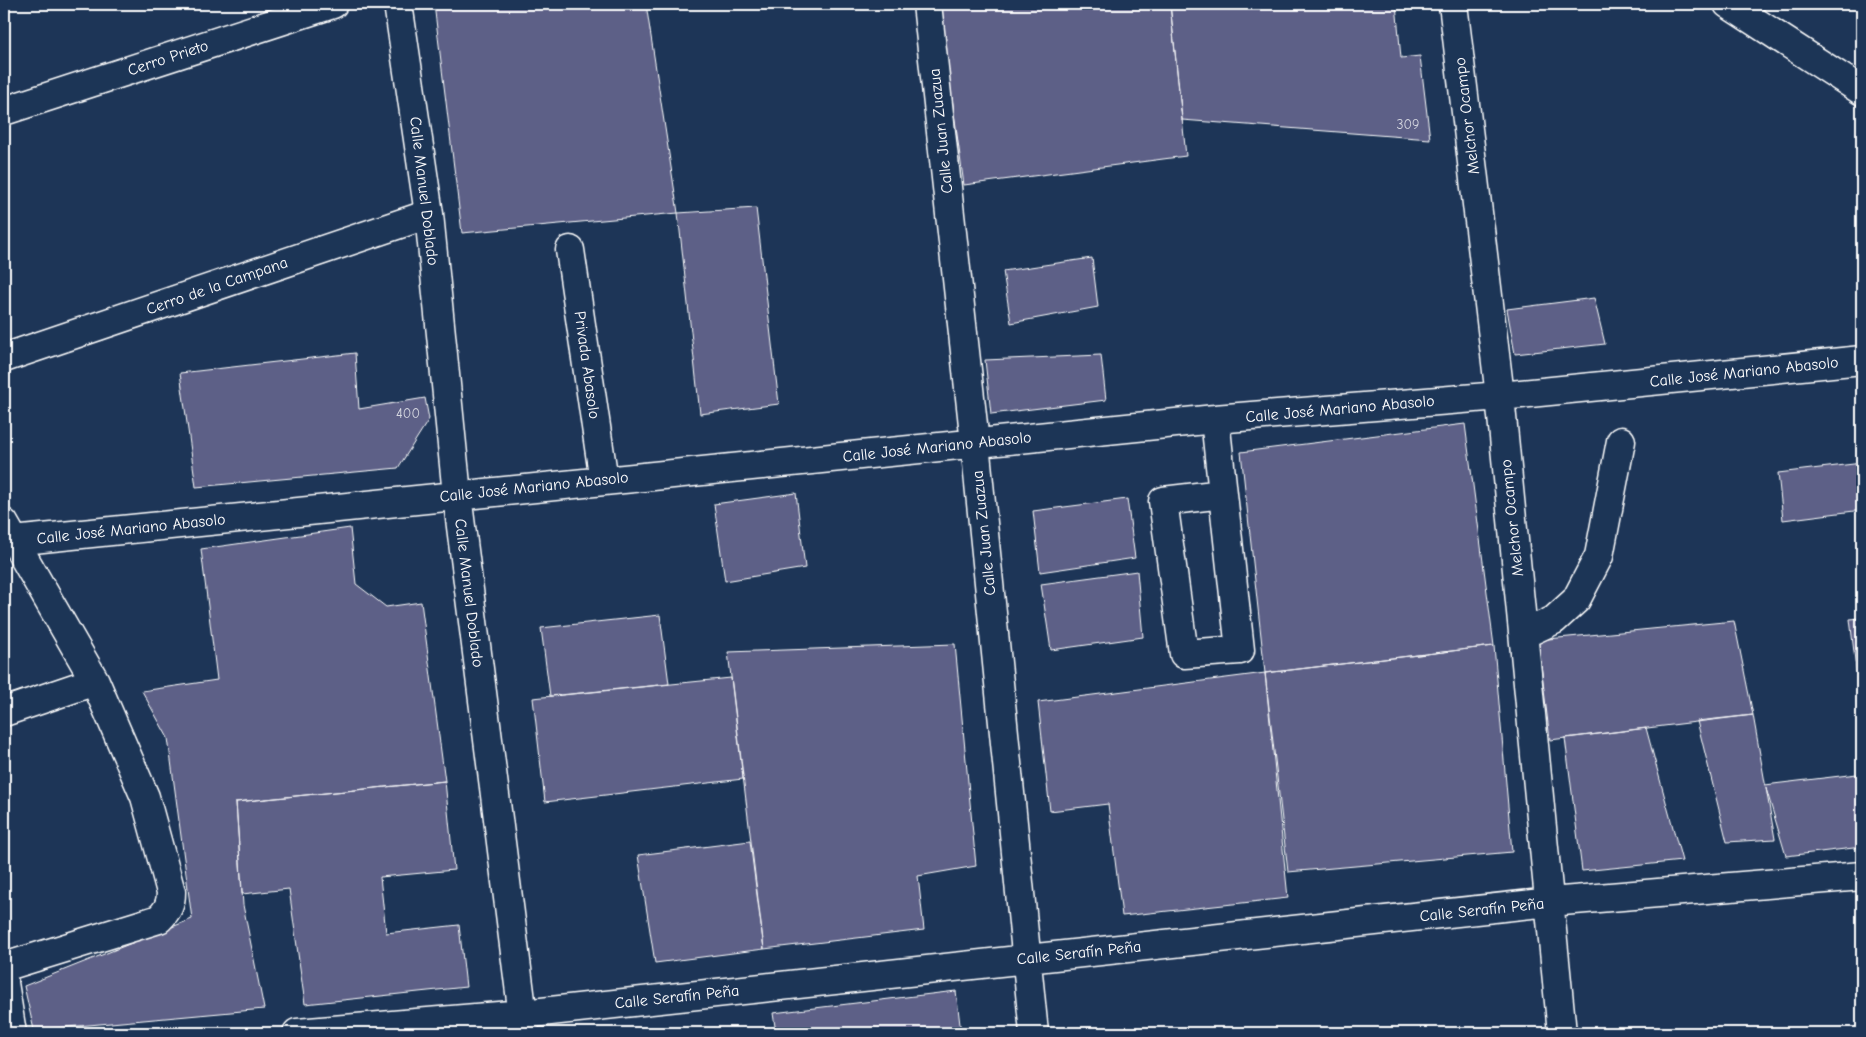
<svg xmlns="http://www.w3.org/2000/svg" width="1866" height="1037" font-family="'Comic Neue',sans-serif">
<style>
.building{fill:#5d6187;stroke:#fff}
.lines{fill:none;stroke-linecap:round;stroke-linejoin:round}
.minor-casing{stroke:#fff;stroke-width:31}
.minor{stroke:#1d3557;stroke-width:28}
.labels{text-anchor:middle;dominant-baseline:central;stroke-width:4;stroke-linejoin:round;paint-order:stroke}
.number-label{font-size:14px;fill:#d6d8e1}
.street-label{font-size:16px;fill:#fff;stroke:#1d3557}
</style>
<rect width="100%" height="100%" fill="#1d3557"/>
<filter id="ink" filterUnits="userSpaceOnUse"><feTurbulence type="fractalNoise" baseFrequency=".02" numOctaves="2"/><feDisplacementMap in="SourceGraphic" scale="10" xChannelSelector="R" yChannelSelector="G"/><feConvolveMatrix kernelMatrix="1 2 1 2 8 2 1 2 1" color-interpolation-filters="sRGB"/></filter>
<g filter="url(#ink)">
<path class="building" d="M434 4H646L678 213 462 233Z
M939 4H1170L1186 156 964 185Z
M1170 4H1396L1401 58 1420 56 1430 139 1182 120Z
M756 208 779 404 700 414 678 213Z
M1092 258 1098 307 1011 323 1003 271Z
M1594 298 1605 344 1515 354 1507 309Z
M355 353 359 409 425 398 429 419 398 468 196 487 180 373Z
M1101 355 1106 400 991 414 985 360Z
M1465 424 1494 646 1265 673 1241 452Z
M1862 463V510L1783 520 1778 473Z
M796 493 805 568 725 581 714 504Z
M1127 499 1135 558 1040 572 1033 511Z
M350 528 356 584 386 607 421 602 445 781 236 802 243 905 264 1009 34 1030 24 986 192 919 168 738 142 691 217 680 201 549Z
M1137 571 1143 637 1051 650 1041 584Z
M660 615 669 684 550 696 541 628Z
M1862 618V677H1857L1850 619Z
M1734 621 1753 715 1550 740 1538 640Z
M955 644 976 866 918 876 924 930 764 949 728 652Z
M1494 646 1512 852 1288 872 1265 673Z
M1265 673 1288 898 1122 916 1108 804 1050 811 1038 702Z
M731 678 743 779 545 802 533 698Z
M1753 715 1775 839 1727 842 1697 721Z
M1646 728 1682 861 1582 871 1565 738Z
M1857 774 1862 816V847L1786 856 1765 785Z
M445 781 454 870 380 877 386 933 459 925 466 987 305 1004 289 889 242 894 236 802Z
M750 841 764 949 655 963 638 855Z
M956 991 961 1033H776L773 1013Z
M715 1028 716 1033H670Z"/>
<g class="lines">
<defs>
<path id="minor" d="M398 4 429 214 457 495 525 1032
M927 4 975 443 1034 1033
M1453 4 1500 396 1562 1033
M1728 4 1862 91
M4 111 333 4
M570 250 604 481
M4 358 429 214
M1215 419 1223 494 1240 650 1184 654 1163 501 1223 494
M4 523 95 681 145 797 171 892C171 904 168 910 159 919L4 967
M13 541 1215 419 1500 396 1862 360
M1524 634 1554 620 1576 600 1599 556 1621 441
M4 712 95 681
M4 983 12 1033
M297 1033 523 1014 1550 902 1862 876"/>
</defs>
<use href="#minor" class="minor-casing"/>
<use href="#minor" class="minor"/>
</g>
</g>
<g class="labels">
<g class="number-label">
<text x="1408" y="124">309</text>
<text x="408" y="413">400</text>
</g>
<g class="street-label">
<text transform="translate(168 58) rotate(-18)">Cerro Prieto</text>
<text transform="translate(1467 116) rotate(-97)">Melchor Ocampo</text>
<text transform="translate(941 131) rotate(-96)">Calle Juan Zuazua</text>
<text transform="translate(424 191) rotate(83)">Calle Manuel Doblado</text>
<text transform="translate(217 286) rotate(-19)">Cerro de la Campana</text>
<text transform="translate(587 365) rotate(82)">Privada Abasolo</text>
<text transform="translate(1744 372) rotate(-6)">Calle José Mariano Abasolo</text>
<text transform="translate(1340 409) rotate(-5)">Calle José Mariano Abasolo</text>
<text transform="translate(937 447) rotate(-6)">Calle José Mariano Abasolo</text>
<text transform="translate(534 487) rotate(-6)">Calle José Mariano Abasolo</text>
<text transform="translate(1512 518) rotate(-96)">Melchor Ocampo</text>
<text transform="translate(131 529) rotate(-6)">Calle José Mariano Abasolo</text>
<text transform="translate(984 533) rotate(-96)">Calle Juan Zuazua</text>
<text transform="translate(469 593) rotate(83)">Calle Manuel Doblado</text>
<text transform="translate(1482 910) rotate(-6)">Calle Serafín Peña</text>
<text transform="translate(1079 953) rotate(-6)">Calle Serafín Peña</text>
<text transform="translate(677 997) rotate(-6)">Calle Serafín Peña</text>
</g>
</g>
<rect width="1866" height="1037" fill="none" stroke="#1d3557" stroke-width="20"/>
<rect x="10" y="10" width="1846" height="1017" fill="none" stroke="#fff" stroke-width="2" filter="url(#ink)"/>
</svg>
